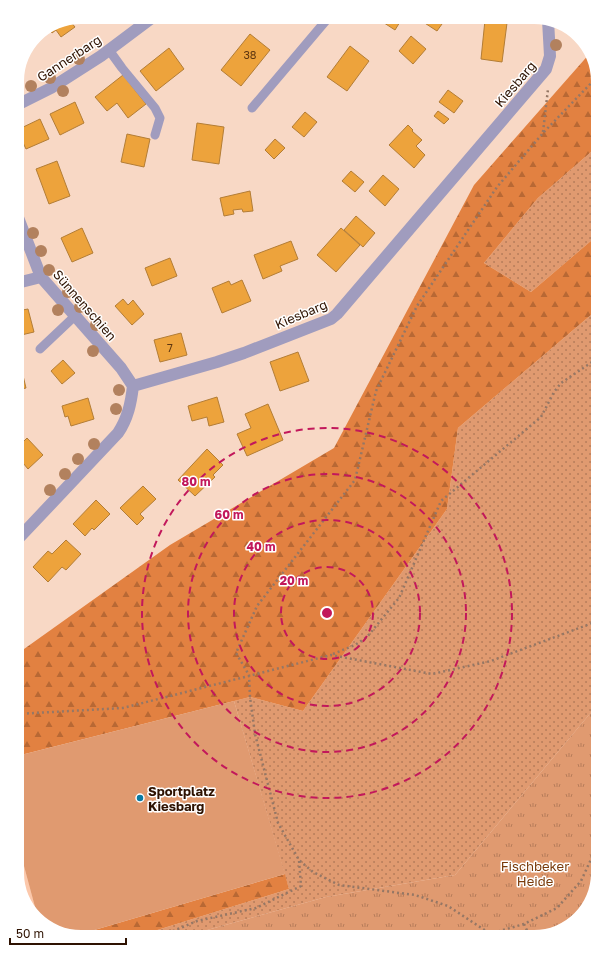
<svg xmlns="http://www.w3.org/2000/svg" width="615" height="954" font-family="'Golos Text',sans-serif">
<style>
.built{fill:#fcc8ab}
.grass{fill:url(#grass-dots)}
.forest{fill:url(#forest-firs)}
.park{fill:url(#park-tufts)}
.pitch{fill:#e09a70}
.building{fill:#eda33c;stroke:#b37d36}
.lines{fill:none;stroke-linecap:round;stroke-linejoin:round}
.path{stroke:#957765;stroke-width:2.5;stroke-dasharray:2 3;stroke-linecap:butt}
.lane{stroke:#a09cbe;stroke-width:9}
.street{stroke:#a09cbe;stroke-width:12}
.tree{fill:#b2815e}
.ring{fill:none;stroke:#c2185b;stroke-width:2;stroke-dasharray:7 5}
.poi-dot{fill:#097aa3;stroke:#fff;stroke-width:1.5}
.labels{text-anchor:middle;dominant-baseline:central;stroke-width:3;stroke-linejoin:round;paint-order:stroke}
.number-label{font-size:11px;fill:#5e3610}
.street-label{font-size:13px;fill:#2e1201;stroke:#fff}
.poi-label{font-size:13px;font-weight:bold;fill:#2e1201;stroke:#fff;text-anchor:start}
.park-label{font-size:13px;fill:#793a0a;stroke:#fff}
.centre{fill:#c2185b;stroke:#fff;stroke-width:2}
.ring-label{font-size:12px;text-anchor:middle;font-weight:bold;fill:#c2185b;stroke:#fff;stroke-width:3;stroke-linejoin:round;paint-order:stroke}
</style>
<defs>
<pattern id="grass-dots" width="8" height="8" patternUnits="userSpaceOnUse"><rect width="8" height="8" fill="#e09a70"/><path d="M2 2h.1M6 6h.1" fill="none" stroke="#b67c5a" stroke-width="1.8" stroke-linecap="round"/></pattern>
<pattern id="forest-firs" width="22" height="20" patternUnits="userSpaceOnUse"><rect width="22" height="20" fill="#e28141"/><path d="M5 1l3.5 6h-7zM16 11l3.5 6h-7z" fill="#b86834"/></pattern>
<pattern id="park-tufts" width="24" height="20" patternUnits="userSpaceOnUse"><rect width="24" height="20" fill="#e09a70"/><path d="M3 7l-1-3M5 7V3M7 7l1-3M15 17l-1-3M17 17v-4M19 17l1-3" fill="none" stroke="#b67c5a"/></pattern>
</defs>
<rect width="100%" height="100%" fill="#f8d8c5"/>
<path class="built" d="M17 840 38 918 24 902 17 873Z"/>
<path class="grass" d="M598 146V246L592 240 531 292 484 263 538 198Z
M598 309V704L455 875 326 897 182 937H135L289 889 234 701 250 697 303 711 447 509 458 428Z"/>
<path class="forest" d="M591 52 598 81V146L538 198 484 263 531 292 592 240 598 246V309L458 428 447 509 303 711 250 697 17 756V654L170 545 334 448 474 185Z
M285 874 289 889 135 937 74 936Z"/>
<path class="park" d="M598 704V874L589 905 563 930 534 937H182L326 897 455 875Z"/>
<path class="pitch" d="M234 701 285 874 74 936 46 926 38 918 17 840V756Z
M17 859 31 910 24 902 17 873Z"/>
<path class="building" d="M375 17H403L395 30Z
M417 17H447L437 31 417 18Z
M485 20 507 23 502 62 481 59Z
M70 21 75 27 61 37 56 30 52 33 50 30Z
M250 34 270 50 241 86 221 70Z
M411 36 426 49 413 64 399 51Z
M350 46 369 61 347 91 327 77Z
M169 48 184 69 156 91 140 71Z
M123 75 146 104 128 118 117 103 107 111 95 97Z
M448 90 463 101 454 113 439 102Z
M75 102 84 123 60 135 50 114Z
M438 111 449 119 444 124 434 116Z
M305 112 317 122 304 137 292 127Z
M40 119 49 139 26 149 17 130Z
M197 123 224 127 219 164 192 160Z
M408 125 413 130 412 131 422 140 416 146 425 155 414 168 389 145Z
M127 134 150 139 144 167 121 162Z
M275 139 285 148 274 159 265 150Z
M57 161 70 196 49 204 36 169Z
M351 171 364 182 355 192 342 181Z
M383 175 399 189 385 206 369 191Z
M250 191 253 211 243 212 242 209 233 210 234 214 224 216 220 198Z
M356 216 375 233 363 247 344 230Z
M82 228 93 253 72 262 61 238Z
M341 228 360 245 336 272 317 255Z
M291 241 298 259 280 266 282 271 263 279 254 255Z
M170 258 177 276 152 286 145 268Z
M242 280 251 301 222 313 212 288 229 281 231 285Z
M123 299 128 305 133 300 144 314 132 325 115 306Z
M28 309 34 332 17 336V311Z
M181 333 187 355 160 362 154 340Z
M298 352 309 381 280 391 270 362Z
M63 360 75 373 62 384 51 371Z
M20 363 26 388 17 390V364Z
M217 397 224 422 209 426 207 417 192 421 188 406Z
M88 398 94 419 71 426 68 416 65 417 62 406Z
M268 404 283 440 247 456 237 434 251 428 245 414Z
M27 438 43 455 28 469 23 463 20 466 17 463V444L19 446Z
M207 449 223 465 213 475 215 477 195 496 178 480Z
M143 486 156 499 140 514 144 518 137 525 120 508Z
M96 500 110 514 94 530 92 528 85 536 73 524Z
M66 540 81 554 66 570 62 567 48 582 33 567 48 551 52 554Z"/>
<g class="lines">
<path class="path" d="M543 132 548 89
M333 654 355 645 367 637 399 598 441 501 541 417 554 392 561 383 598 358
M17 714 123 708 331 655 432 674 491 661 598 621
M524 924 530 937
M489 933 448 906 415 895 339 885 313 872 299 860 278 823 255 734 250 697 249 675 236 653 257 606 355 480 376 391 417 306 497 187 543 133 597 77
M159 937 197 921 256 908 301 886 299 860
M479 937 524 924 557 908 581 881 593 855 598 848"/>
<path class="lane" d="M109 50 122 68 155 108 160 118 155 135
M252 108 329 17
M40 349 76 315"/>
<path class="street" d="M17 105 51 88 101 56 153 17
M17 215 41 277 121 368 133 386
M17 283 41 277
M17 540 118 433C128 418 131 403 133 386L217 362 244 353 331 319 337 314 546 69 550 56 548 20"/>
</g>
<g class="tree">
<circle cx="556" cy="45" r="6"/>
<circle cx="79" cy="59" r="6"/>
<circle cx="50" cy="78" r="6"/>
<circle cx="31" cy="86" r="6"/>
<circle cx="63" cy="91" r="6"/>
<circle cx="33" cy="233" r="6"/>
<circle cx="41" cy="251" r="6"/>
<circle cx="49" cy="270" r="6"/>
<circle cx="68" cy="292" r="6"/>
<circle cx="80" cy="307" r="6"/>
<circle cx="58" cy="310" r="6"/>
<circle cx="96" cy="325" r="6"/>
<circle cx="93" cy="351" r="6"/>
<circle cx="119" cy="390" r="6"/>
<circle cx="116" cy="409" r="6"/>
<circle cx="94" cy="444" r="6"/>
<circle cx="78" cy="459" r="6"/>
<circle cx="65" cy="474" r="6"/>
<circle cx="50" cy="490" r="6"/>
</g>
<g class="ring">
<circle cx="327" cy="613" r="46"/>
<circle cx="327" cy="613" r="93"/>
<circle cx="327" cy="613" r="139"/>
<circle cx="327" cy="613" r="185"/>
</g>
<circle class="poi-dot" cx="140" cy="798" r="4"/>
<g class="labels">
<g class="number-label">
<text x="250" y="54">38</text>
<text x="170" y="347">7</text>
</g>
<g class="street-label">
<text transform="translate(69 58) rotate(-33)">Gannerbarg</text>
<text transform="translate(515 84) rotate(-50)">Kiesbarg</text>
<text transform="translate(85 305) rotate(49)">Sünnenschien</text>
<text transform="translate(301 314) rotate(-23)">Kiesbarg</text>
</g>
<g class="poi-label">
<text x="148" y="791">Sportplatz<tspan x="148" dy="15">Kiesbarg</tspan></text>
</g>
<g class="park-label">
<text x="535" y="866">Fischbeker<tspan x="535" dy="15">Heide</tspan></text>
</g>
</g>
<path d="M0 0H615V954H0ZM81 24H534A57 57 0 0 1 591 81V873A57 57 0 0 1 534 930H81A57 57 0 0 1 24 873V81A57 57 0 0 1 81 24Z" fill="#fff" fill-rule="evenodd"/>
<circle cx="327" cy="613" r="6" class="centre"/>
<g class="ring-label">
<text x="196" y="486">80 m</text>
<text x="229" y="519">60 m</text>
<text x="261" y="551">40 m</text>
<text x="294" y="585">20 m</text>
</g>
<path d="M10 938v6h116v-6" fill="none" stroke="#2e1201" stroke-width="2"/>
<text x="16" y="938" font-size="12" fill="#2e1201" stroke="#ffffff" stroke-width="3" paint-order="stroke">50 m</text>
</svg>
